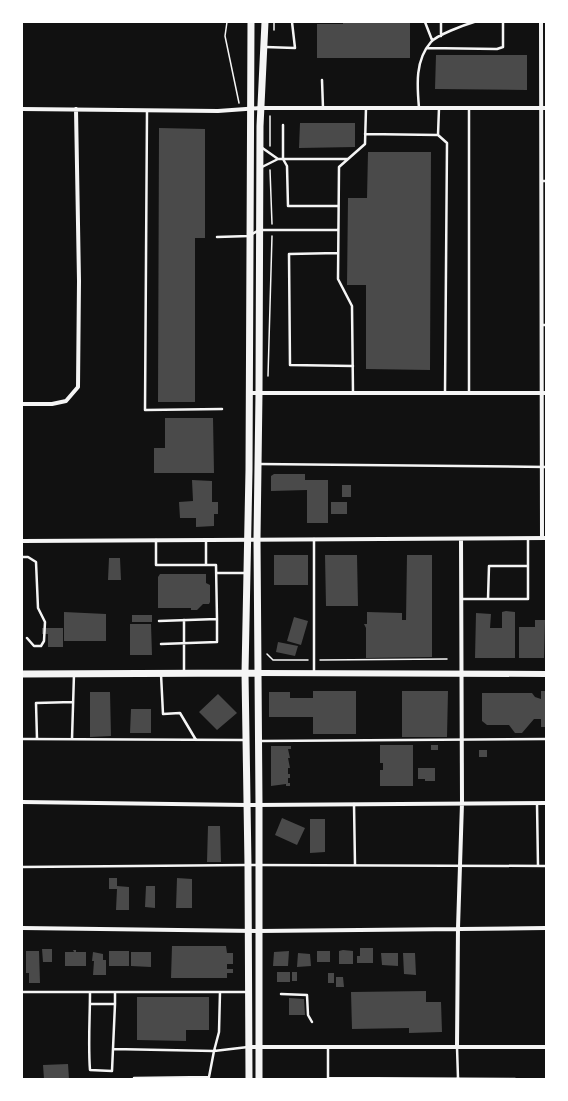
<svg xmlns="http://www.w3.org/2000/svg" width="568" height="1101" font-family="'Noto Serif',serif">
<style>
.building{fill:#4a4a4a}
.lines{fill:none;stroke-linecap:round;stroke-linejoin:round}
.path{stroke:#f5f5f5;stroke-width:1.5}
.service{stroke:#f5f5f5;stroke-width:2.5}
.minor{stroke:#f5f5f5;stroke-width:4}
.tertiary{stroke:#f5f5f5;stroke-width:6}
.secondary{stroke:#f5f5f5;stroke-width:7}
</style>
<rect width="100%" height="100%" fill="#111"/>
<path class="building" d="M343 22H410V58H317V24H343Z
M436 55H527V90L435 89Z
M300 123H355V147L299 148Z
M159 128 205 129V238H195V402H158Z
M368 152H431L430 370 366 369V285H347L348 198H367Z
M165 418H213L214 473H154V448H165Z
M274 474H305V480H328V523H307V490L271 491V476Z
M192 480 212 481V502H218V514H214V526L196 527V518H180L179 502 193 501Z
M342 485H351V497H342Z
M331 502H347V514H331Z
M274 555H308V585H274Z
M325 555H357L358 606H326Z
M407 555H432V657L366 658V628L364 624H367V612L402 613V620H406Z
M109 558H120L121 580H108Z
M160 574H206V583L210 585V602L209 604H203L197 610H191V608H158V577Z
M506 611 515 612V658H475L476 613 491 614 490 628H502V612Z
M64 612 106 614V641H64Z
M132 615H152V622H132Z
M294 617 308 621 301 645 287 641Z
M535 620H545L544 658H519V627H535Z
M130 624H151L152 655H130Z
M42 628H63V647H48V634H42Z
M278 642 298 646 295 656 276 652Z
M313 691H356V734H313V717H269V692H290V698H313Z
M402 691H448L447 737H402Z
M541 691H546V727H541V719H534L522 733H515L509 725H487L482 721V693H532L535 697 541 699Z
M90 692H110L111 736 90 737Z
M218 694 237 713 217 730 199 712Z
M131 709H151V733H130Z
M380 745H413V786H380V770H383V763H380Z
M431 745H438V750H431Z
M271 746H291V749H288L290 758H288L290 768H288V774H290V778H288V783H290V786H286V784L271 786Z
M479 750H487V757H479Z
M418 768H435V781H425V779H418Z
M282 818 305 828 297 845 275 835Z
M310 819H325V852L310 853Z
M208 826H220L221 862H207Z
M109 878H117V886L129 887V910H116L117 889H109Z
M177 878 192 879V908H176Z
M146 886H155V908L145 907Z
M172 946H226L227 953H233V964H227V969H233V973H227V978H171Z
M360 948H373V963H357V956H360Z
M42 949H52V962H43Z
M73 950H76V952H86V966H65V952H74Z
M343 950 353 951V964H339V951Z
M26 951H39L40 983H29V973H26Z
M109 951H129V966H109Z
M289 951 288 966H273L274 952Z
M317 951H330V962H317Z
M93 952 103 954V960H106V975H93L94 961H92Z
M131 952H151V967L131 966Z
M298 953 310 954 311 966 297 967Z
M381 953H398V966L382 965Z
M403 953H415L416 975 404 974Z
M277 972H290V982H277Z
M292 972H297V981H292Z
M328 973H334V983H328Z
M336 977H343L344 987H336Z
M426 991V1002H441L442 1032 409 1033V1028L352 1029 351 992Z
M137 997H209V1030H186V1041L137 1040Z
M289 998 304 999 305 1015H289Z
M68 1064 69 1079H44L43 1065Z"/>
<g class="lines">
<path class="path" d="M227 22 225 36 239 103
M274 30V22
M270 116V146
M270 170 272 224
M268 376 272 236
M267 654 273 660H308
M320 660 447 659"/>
<path class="service" d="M425 22 432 40
M441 22V36
M265 47 295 48 292 22
M427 48 497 49 503 47V22
M322 80 323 108
M419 108C417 85 415 60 431 42 437 35 464 25 474 22
M147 111 145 410 222 409
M283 125V159L287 166 288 206H338
M365 134 438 135 447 143 445 393
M438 135 439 108
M261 147 278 159 262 167
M278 159H347
M542 181H546
M217 237 249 236 259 230H337
M338 253 289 254 290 365 353 366
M542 325H546
M353 393 352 306 338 279 339 167 365 144 366 108
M469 393V108
M259 464 546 467
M156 540V565H216L217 619 159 621
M206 540V565
M22 557H28L36 562 38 608 45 622 44 641 41 646H34L27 638
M217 573H246
M462 599H528V539
M488 599 489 566H528
M184 620V672
M161 644 217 642V619
M314 673V539
M161 674 163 714 180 713 196 740
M22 739 245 740
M37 739 36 703 73 702
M72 739 74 674
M261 741 546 739
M537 803 538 866
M354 804 355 865
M22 867 248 865 546 866
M22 992H247
M281 994 307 995 308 1015 312 1022
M90 1004H115L112 1071 90 1070C88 1044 90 1018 90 992
M115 1004V992
M328 1047V1078
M457 1047 458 1078
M113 1049 214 1051 219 1032 220 992
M134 1078 209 1077 214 1051 248 1047
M328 1078 515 1079"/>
<path class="minor" d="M541 22 542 538
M22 109 218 111 260 108H546
M248 393H546
M22 404H52L66 401 78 387 79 281 76 109
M22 541 546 538
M22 802 247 805 546 803
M22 928 259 931 546 928
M249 1047H546
M457 1047 458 928 462 803 461 539"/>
<path class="tertiary" d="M258 673 546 674"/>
<path class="secondary" d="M22 674 258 673
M249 1079 248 865 245 673 249 470 251 22
M259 1079V804L257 539 259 393 260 126 265 22"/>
</g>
<rect width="568" height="1101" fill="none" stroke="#ffffff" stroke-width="46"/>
</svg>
